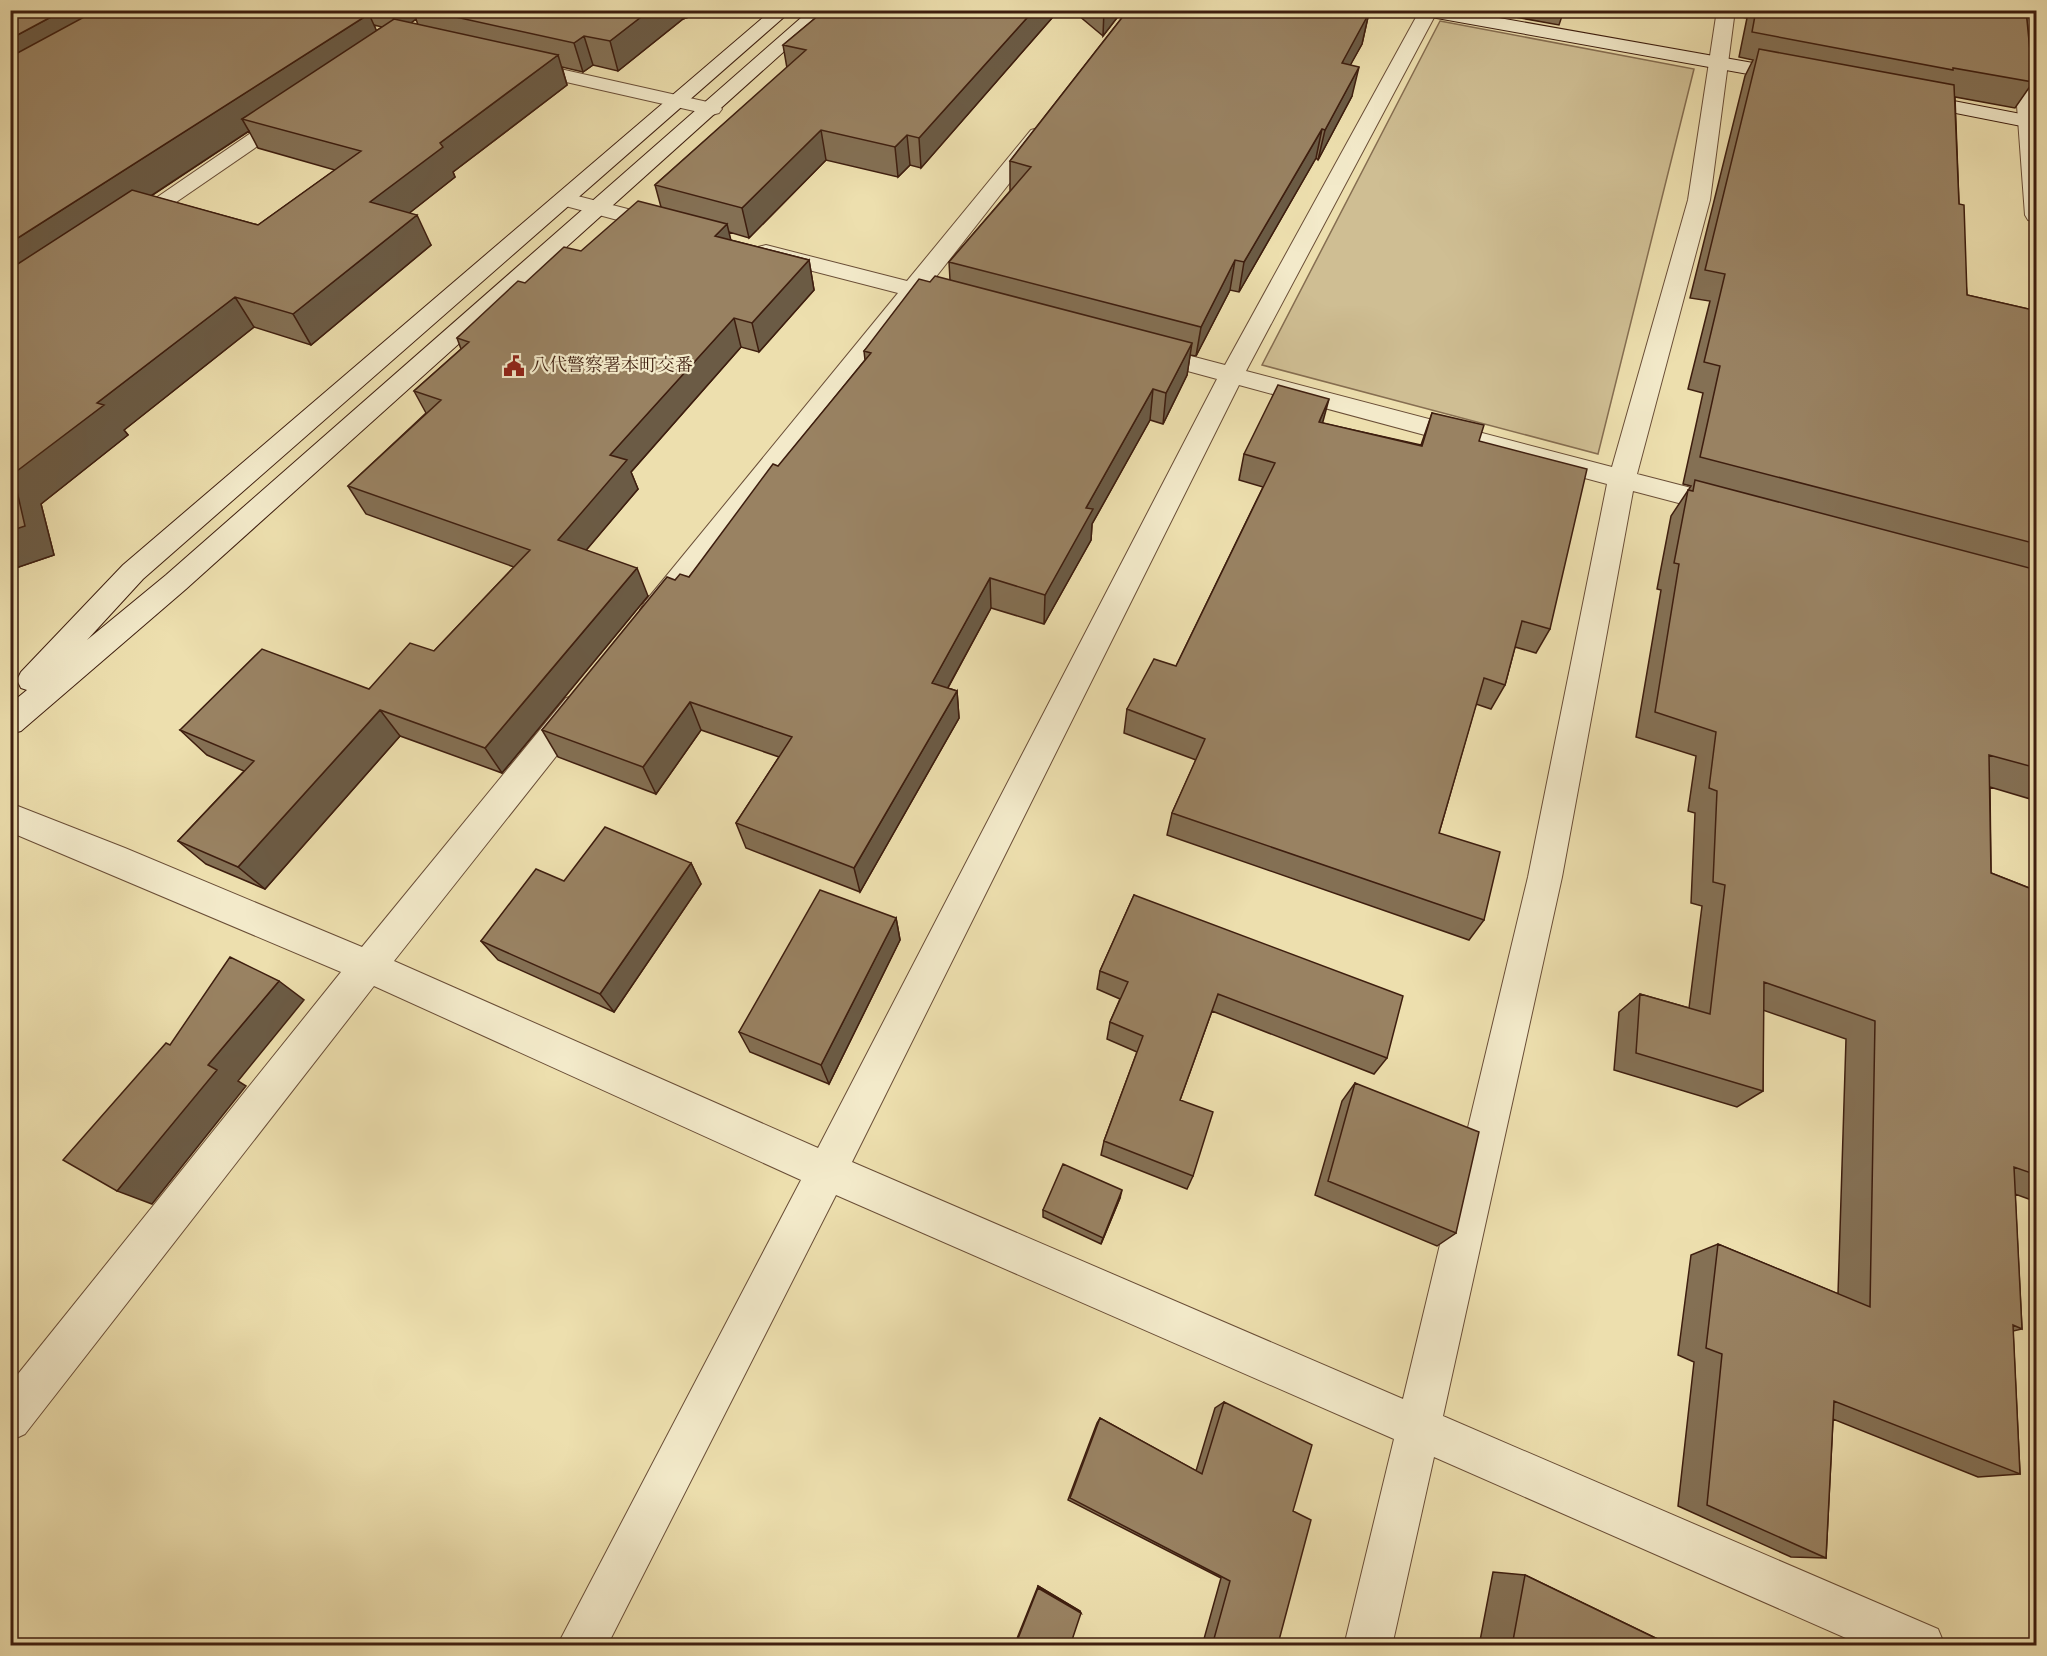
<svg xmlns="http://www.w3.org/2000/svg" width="2047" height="1656" font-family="'Old Standard TT','Noto Serif JP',serif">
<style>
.green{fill:#cfbe93;stroke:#866e51;stroke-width:1.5}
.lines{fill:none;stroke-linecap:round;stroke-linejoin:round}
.street-casing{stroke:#6a4e37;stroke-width:2}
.secondary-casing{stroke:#3e1e0f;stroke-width:2}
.street{fill:#f3eaca;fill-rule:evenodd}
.secondary{fill:#f3eaca;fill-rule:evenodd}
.wall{fill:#847054;stroke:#3e1e0f;stroke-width:1.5;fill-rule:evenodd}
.shaded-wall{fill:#6b5b45;stroke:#3e1e0f;stroke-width:1.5}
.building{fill:#998262;stroke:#3e1e0f;stroke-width:1.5}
.labels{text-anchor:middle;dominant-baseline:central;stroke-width:4.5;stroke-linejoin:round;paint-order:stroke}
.far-poi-label{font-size:18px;fill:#3e1e0f;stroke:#f3eaca;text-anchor:start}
</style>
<rect width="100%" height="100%" fill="#eddfae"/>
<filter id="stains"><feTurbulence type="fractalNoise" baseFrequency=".00333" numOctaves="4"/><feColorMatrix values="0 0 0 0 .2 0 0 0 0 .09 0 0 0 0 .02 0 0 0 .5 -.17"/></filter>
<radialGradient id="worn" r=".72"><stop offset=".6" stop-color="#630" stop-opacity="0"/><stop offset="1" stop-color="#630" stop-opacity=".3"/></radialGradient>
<path class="green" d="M1440 21 1694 69 1598 454 1262 365Z"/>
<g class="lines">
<defs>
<path id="street" d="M1420 10H1438L1246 371 1612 467 1688 200 1717 10H1735L1710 200 1637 474 1738 500 1742 507 1738 514 1728 516 1633 491 1562 877 1443 1416 1938 1629 1945 1646H1864L1434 1457 1392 1646H1344L1394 1439 836 1195 607 1646H557L801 1180 374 986 25 1434 10 1441V1384L341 972 10 832V803L125 848 362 947 566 698 577 695 588 698 592 707 588 716 394 961 818 1148 1217 379 1136 357 1133 352 1136 347 1145 344 1225 365ZM1239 385 1607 484 1528 877 1403 1399 852 1162Z
M2010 10H2028L2036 102V222L2028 220 2025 215Z
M520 60 712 103 719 105 722 109 719 113 712 115 513 70 510 66Z
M290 109 297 111 300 115 297 119 137 229H121L118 224 283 111Z
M1038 128 1045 130 1048 134 928 287 941 290 945 295 941 300 933 302 918 298 665 618 655 621 645 618 640 610 645 602 898 293 758 257 755 252 758 247 766 245 907 281 1031 130Z
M566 193 674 221 677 226 674 231 666 233 558 204 555 199 558 194Z"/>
<path id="secondary" d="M772 10H792L143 579 87 640 166 575 810 10H830L186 589 21 731 10 734V704L27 690 21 688 17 680 21 672 123 565Z
M1411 10H1454L1793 70 1803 76 1793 82 1420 15Z
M1912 93 2036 117V129L1905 103 1902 99Z"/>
</defs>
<use href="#street" class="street-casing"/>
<use href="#secondary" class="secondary-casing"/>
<use href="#street" class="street"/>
<use href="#secondary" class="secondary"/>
</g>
<path class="wall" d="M10 10H700L694 15 683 19 618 71 593 65 583 72 562 67 567 85 453 172 455 177 409 213 431 245 311 345 254 327 124 430 128 435 41 504 54 555 10 570ZM416 19 418 25 411 23ZM374 25 382 27 376 31ZM249 131 258 148 335 170 258 225 151 196Z
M825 10H1059L921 168 910 165 898 177 826 160 749 238 729 232 730 240 809 260 814 290 759 352 741 347 631 472 638 489 586 550 648 596 502 773 400 736 265 889 206 864 178 841 244 771 207 755 180 730 369 689 434 651 514 567 366 514 348 486 426 413 414 391 461 349 457 338 525 283 661 207 655 185 787 68 783 45Z
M1072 10H1123L1103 36Z
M1128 10H1372L1368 17 1362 44 1350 65 1352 96 1318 160 1316 158 1239 292 1230 290 1196 356 1190 355 1187 375 1163 424 1150 420 1092 524 1091 540 1044 624 991 608 948 688 957 691 959 718 860 892 746 848 736 823 779 757 701 730 656 794 558 757 542 730 675 580 689 577 865 360 864 351 930 282 950 280 949 262 1010 191V161Z
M1494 10H1564L1559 25 1493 13Z
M1736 10H2026L2033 82 2015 108 1955 97 1959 204 1967 295 2037 311V564L2031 569 2037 570V801L1990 787 1991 873 2037 891V1202L2015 1194 2022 1329 2013 1331 2020 1474 1978 1477 1833 1419 1826 1558 1791 1557 1678 1506 1694 1362 1678 1355 1691 1255 1718 1244 1838 1294 1846 1039 1763 1010V1091L1737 1107 1614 1070 1619 1012 1640 994 1689 1008 1702 906 1691 903 1695 813 1688 811 1696 756 1636 737 1661 590 1657 589 1671 516 1691 486 1683 484 1703 393 1688 389 1710 301 1690 298 1745 76 1753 60 1739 57 1747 18 1737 16Z
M2030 10H2037V91Z
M1432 413 1479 441 1550 629 1536 653 1515 647 1505 685 1491 709 1476 704 1439 833 1484 920 1469 940 1167 835 1172 813 1196 760 1124 733 1127 709 1176 666 1263 487 1239 480 1244 454 1322 423 1421 445Z
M691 863 701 884 614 1012 498 960 481 941 564 881Z
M1134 895 1387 1058 1374 1074 1212 1011 1180 1100 1193 1176 1187 1189 1101 1155 1104 1141 1137 1052 1107 1039 1110 1022 1120 999 1097 989 1100 971Z
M896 918 900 940 829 1084 750 1052 739 1032Z
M1355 1083 1456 1233 1437 1246 1315 1195 1342 1101Z
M1120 1198 1101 1244 1043 1217V1210Z
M1224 1402 1293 1511 1278 1644 1281 1646H1202L1221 1578 1068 1500 1097 1423 1100 1418 1196 1471 1215 1408Z
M1493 1572 1525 1575 1672 1646H1479Z
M1038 1586 1080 1611 1070 1646H1014Z"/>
<path class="shaded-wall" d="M64 10H134L10 79V39Z
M390 10H413L416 19 399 32Z
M650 10H700L694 15 683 19 618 71 610 41Z
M1034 10H1059L921 168 919 138Z
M1104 10H1123L1103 36Z
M1362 10H1372L1368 17 1362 44 1335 93 1342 63Z
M369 14 382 43 242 119 249 131 10 289V243Z
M584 36 593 65 583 72 574 43Z
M558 55 567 85 453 172 455 177 384 233 370 202 440 143Z
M1359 67 1352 96 1318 160 1325 130Z
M1322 129 1316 158 1239 292 1244 262Z
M821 130 826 160 749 238 742 208Z
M907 135 910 165 898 177 895 147Z
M417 215 431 245 311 345 293 314Z
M727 224 734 253 715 236Z
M809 260 814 290 759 352 752 323Z
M1235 260 1230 290 1196 356 1201 327Z
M235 297 254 327 124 430 128 435 41 504 54 555 10 570V531L13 474 97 403Z
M734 318 741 347 631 472 638 489 571 568 558 540 610 455Z
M1192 343 1187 375 1163 424 1166 393Z
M1153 389 1150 420 1092 524 1091 540 1044 624 1045 595 1086 508Z
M1329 399 1322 425 1319 422Z
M637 568 648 596 502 773 485 748Z
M990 578 991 608 935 711 932 683Z
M957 691 959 718 860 892 854 868Z
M690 702 701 730 656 794 643 767Z
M380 710 400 736 265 889 238 867Z
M691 863 701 884 614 1012 600 994Z
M896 918 900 940 829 1084 821 1065Z
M279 981 304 1000 238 1081 246 1086 152 1204 117 1191 208 1065Z
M1122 1190 1120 1198 1101 1244 1103 1238Z
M1038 1586 1080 1611 1081 1613 1038 1588Z"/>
<path class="building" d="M10 10H64L10 39Z
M97 10H356L369 14 10 243V57Z
M424 10H650L610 41 584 36 574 43Z
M825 10H1034L919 138 907 135 895 147 821 130 742 208 655 185 806 50 783 45Z
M1128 10H1362L1360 14 1368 15 1342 63 1359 67 1325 130 1322 129 1244 262 1235 260 1201 327 949 262 1031 167 1010 161Z
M1756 10H2026L2033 82 1953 68V70L1752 32Z
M394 19 558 55 440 143 443 147 370 202 417 215 293 314 235 297 97 403 104 405 13 474 25 526 10 531V269L132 190 258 225 361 151 242 119Z
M1759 49 1954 85 1959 204 1964 205 1967 295 2037 311V544L1700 457 1720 366 1704 362 1725 274 1705 270Z
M638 201 727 224 715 236 809 260 752 323 734 318 610 455 627 460 558 540 637 568 485 748 380 710 238 867 178 841 254 761 180 730 262 649 369 689 410 643 434 651 530 550 348 486 441 400 414 391 469 342 457 338 518 281 525 283 564 247 581 251Z
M935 276 1192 343 1166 393 1153 389 1086 508 1093 509 1045 595 990 578 932 683 957 691 854 868 736 823 792 737 690 702 643 767 542 730 667 577 675 580 680 574 689 577 773 464 778 466 871 353 864 351 919 279 930 282Z
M1278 385 1329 399 1319 422 1422 446 1432 413 1484 425 1479 441 1587 469 1550 629 1522 621 1505 685 1484 678 1439 833 1500 852 1484 920 1172 813 1205 739 1127 709 1154 659 1176 666 1275 463 1244 454Z
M1695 480 2037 570V768L1989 755 1991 873 2037 891V1175L2014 1167 2022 1329 2013 1325 2020 1474 1834 1401 1826 1558 1707 1505 1722 1354 1706 1348 1718 1244 1870 1307 1875 1021 1764 982 1763 1091 1636 1053 1640 994 1710 1014 1725 885 1713 882 1717 791 1709 788 1716 732 1655 712 1679 564 1674 563 1688 490 1693 491Z
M605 827 691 863 600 994 481 941 536 869 564 881Z
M820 890 896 918 821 1065 739 1032Z
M1134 895 1403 996 1387 1058 1218 994 1180 1100 1213 1112 1193 1176 1104 1141 1143 1036 1110 1022 1128 982 1100 971Z
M230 957 279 981 208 1065 217 1070 117 1191 63 1160 166 1043 170 1045Z
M1355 1083 1479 1132 1456 1233 1328 1181Z
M1063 1164 1122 1190 1103 1238 1043 1210Z
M1224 1402 1312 1445 1293 1511 1311 1520 1278 1644 1281 1646H1212L1230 1581 1070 1498 1100 1418 1202 1474Z
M1525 1575 1672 1646H1512Z
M1038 1588 1081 1613 1070 1646H1015Z"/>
<defs>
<symbol id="civic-bare" viewBox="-9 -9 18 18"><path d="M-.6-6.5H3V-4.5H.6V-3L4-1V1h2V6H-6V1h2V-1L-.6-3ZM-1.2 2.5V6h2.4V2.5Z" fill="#8f2418" stroke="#f3eaca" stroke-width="2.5" paint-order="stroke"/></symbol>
</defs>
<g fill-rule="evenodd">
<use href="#civic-bare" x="499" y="351" width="30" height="30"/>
</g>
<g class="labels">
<g class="far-poi-label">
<text x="531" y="366">八代警察署本町交番</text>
</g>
</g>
<rect width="2047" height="1656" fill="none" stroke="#eddfae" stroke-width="36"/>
<rect x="12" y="12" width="2023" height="1632" fill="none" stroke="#3e1e0f" stroke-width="3"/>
<rect x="18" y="18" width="2011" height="1620" fill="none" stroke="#3e1e0f" stroke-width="1.5"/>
<rect width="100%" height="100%" filter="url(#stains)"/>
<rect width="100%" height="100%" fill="url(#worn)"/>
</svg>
